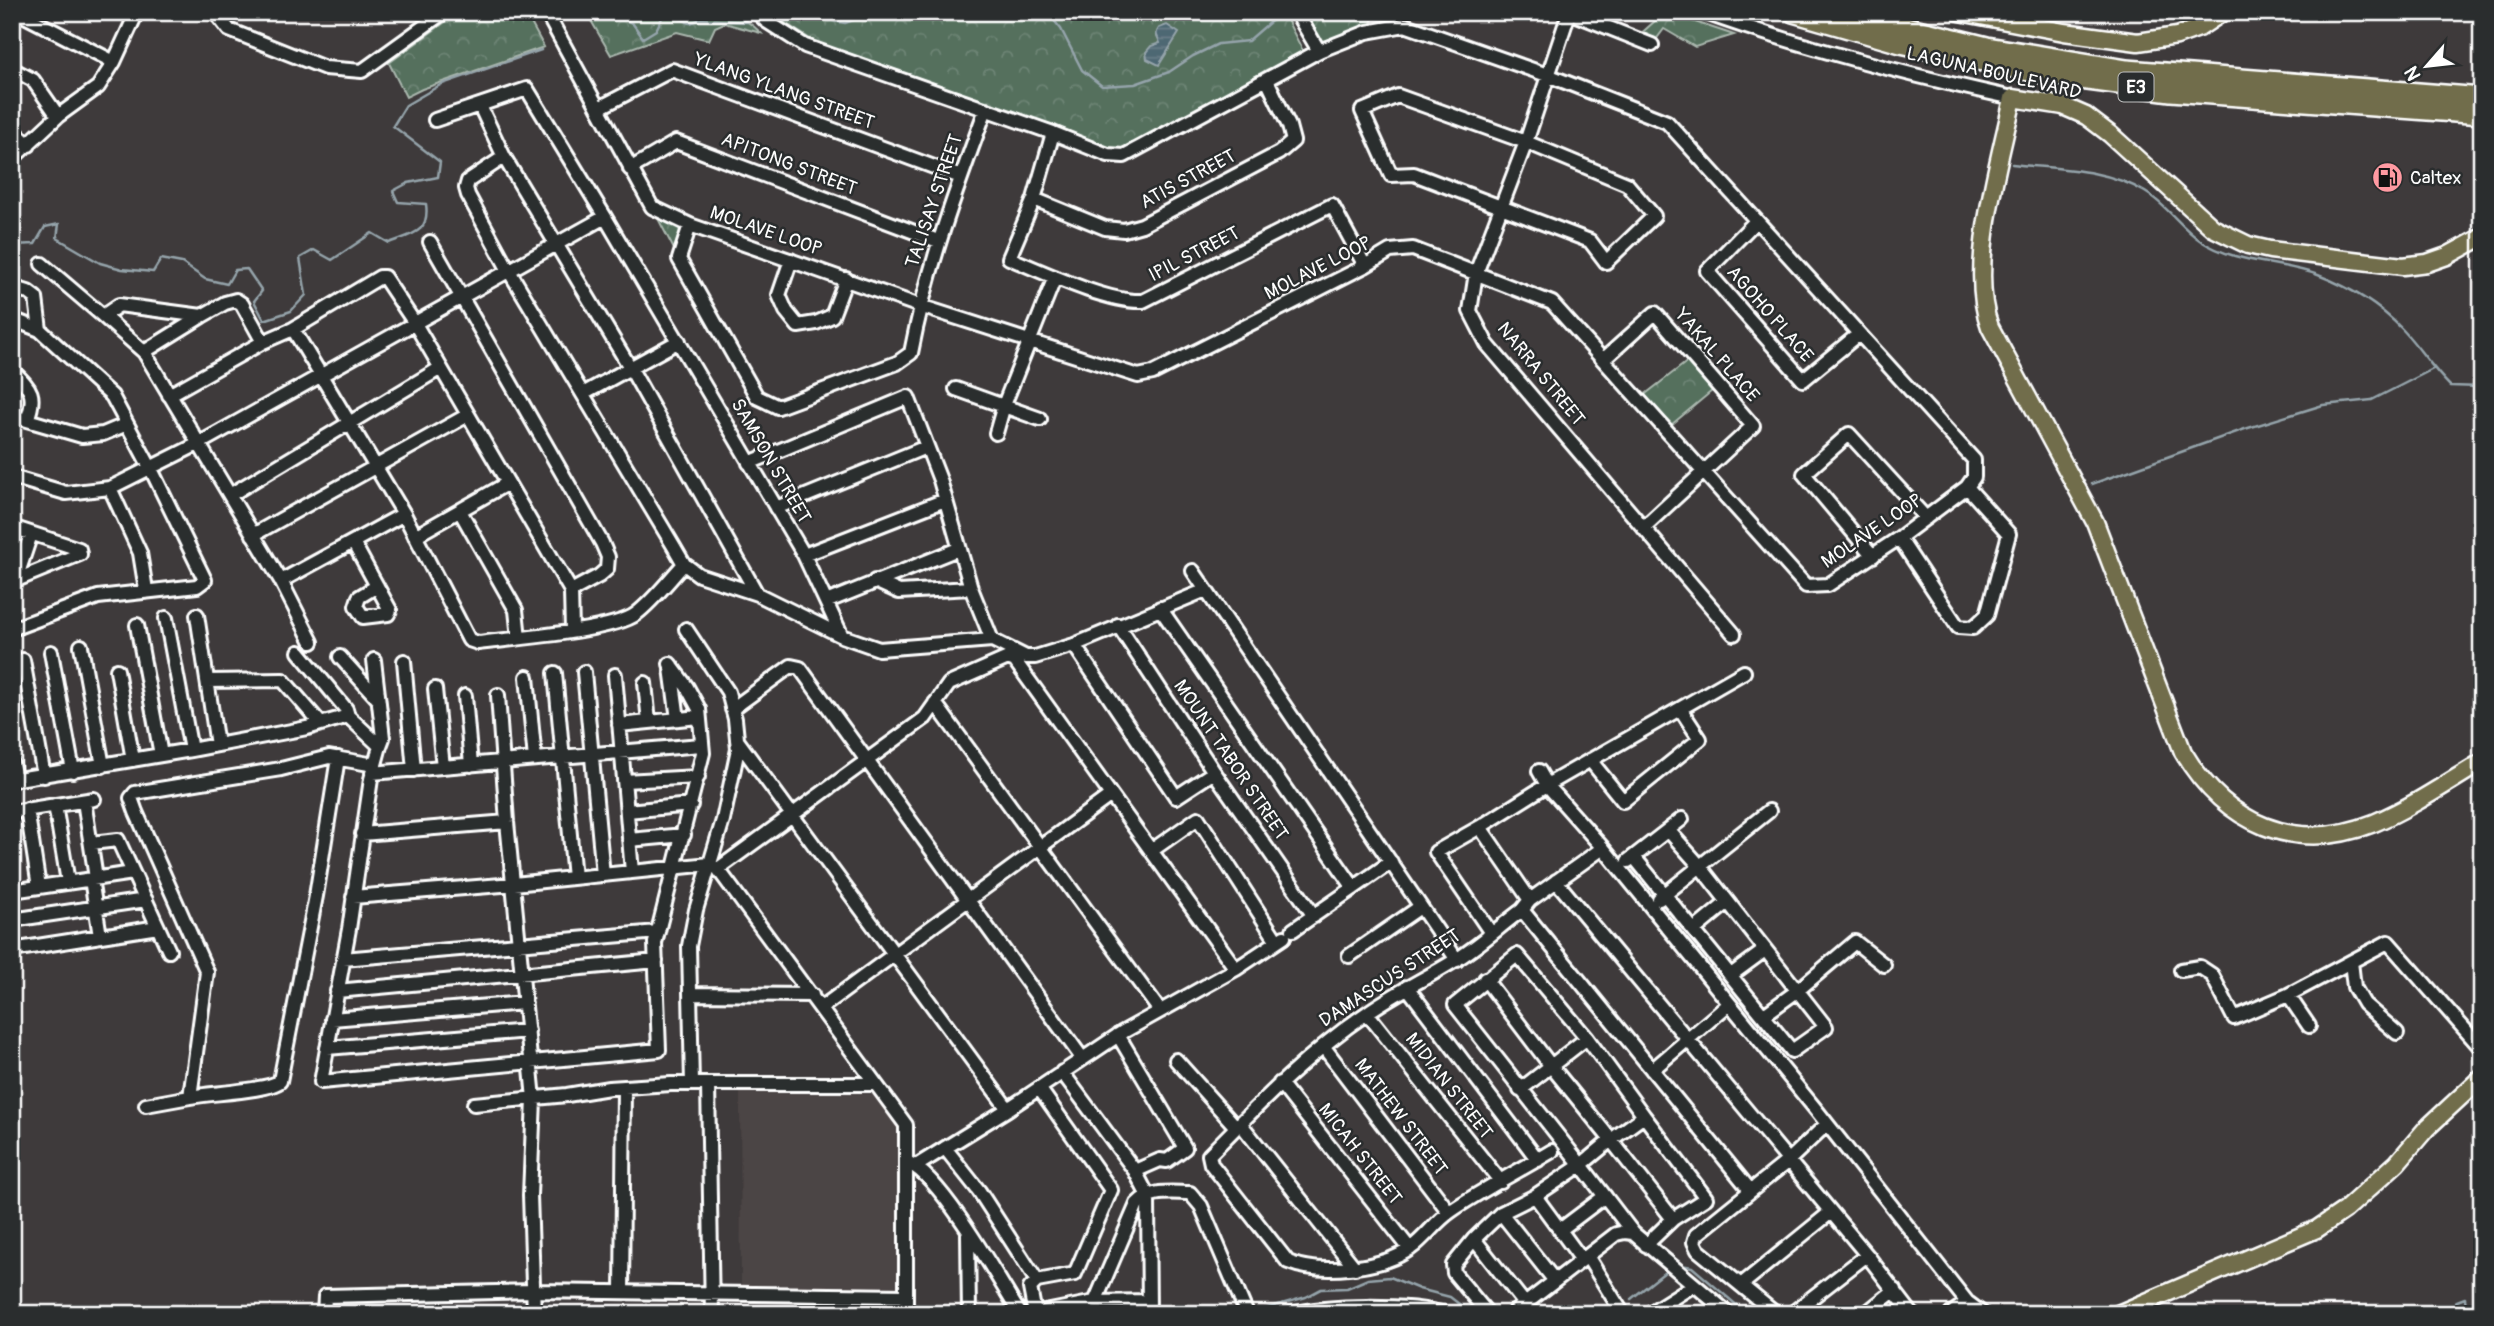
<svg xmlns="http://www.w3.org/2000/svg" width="2494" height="1326" font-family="Pangolin,sans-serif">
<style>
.built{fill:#4c4444}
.forest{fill:url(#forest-crowns);stroke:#aab7ae;stroke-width:2}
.water{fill:url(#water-rules);stroke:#95a4ab;stroke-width:2}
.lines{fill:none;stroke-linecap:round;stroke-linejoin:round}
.stream{stroke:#95a4ab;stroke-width:2.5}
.minor-casing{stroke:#fff;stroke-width:18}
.major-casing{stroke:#fff;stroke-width:21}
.highway-casing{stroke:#fff;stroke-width:24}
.minor{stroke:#2a2d2e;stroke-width:12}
.major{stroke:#716d4b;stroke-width:16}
.highway{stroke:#716d4b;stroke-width:19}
.labels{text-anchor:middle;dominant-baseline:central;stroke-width:5;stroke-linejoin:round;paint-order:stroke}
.shield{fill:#2a2d2e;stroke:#bfc0c0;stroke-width:2}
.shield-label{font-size:18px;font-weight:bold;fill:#fff}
.street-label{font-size:19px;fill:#fff;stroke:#2a2d2e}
.poi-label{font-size:19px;fill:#fff;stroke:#2a2d2e;text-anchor:start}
</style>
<defs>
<pattern id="forest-crowns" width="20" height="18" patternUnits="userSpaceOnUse" patternTransform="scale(1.75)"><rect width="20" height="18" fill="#546f5d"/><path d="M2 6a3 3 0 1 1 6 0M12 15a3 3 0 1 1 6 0" fill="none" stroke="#6e8575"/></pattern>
<pattern id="water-rules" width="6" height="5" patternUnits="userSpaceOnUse" patternTransform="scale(1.75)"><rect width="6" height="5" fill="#4e6773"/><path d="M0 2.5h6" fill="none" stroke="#697e88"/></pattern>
</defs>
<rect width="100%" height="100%" fill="#3e3a3b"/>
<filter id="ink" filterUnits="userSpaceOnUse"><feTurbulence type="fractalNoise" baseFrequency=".0143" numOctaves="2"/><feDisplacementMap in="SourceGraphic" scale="14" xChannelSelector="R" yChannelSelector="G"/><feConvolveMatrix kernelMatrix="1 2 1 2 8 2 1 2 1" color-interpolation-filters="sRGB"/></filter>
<g filter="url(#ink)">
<path class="built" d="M740 1087 875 1094 900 1129 898 1289 741 1288Z"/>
<path class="forest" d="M450 12H525L544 47 422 89 406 97 389 63 448 20Z
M586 12H682L693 17C712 2 746 17 761 33L724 23 715 27 709 40 677 32 611 55Z
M768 12H838V17L853 12H1283L1304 53 1124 153H1109L818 44Z
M1296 12H1376L1367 32 1319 51Z
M1665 12 1734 35 1695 47 1664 29 1652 45 1636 38Z
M652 207 690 225 679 259Z
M1693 357 1718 386 1665 430 1638 400Z"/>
<path class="water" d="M1167 25 1179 33 1159 65 1147 59 1146 52 1151 46 1160 43C1158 36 1154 35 1159 28Z"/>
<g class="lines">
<path class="stream" d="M613 12 633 24 643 38 656 30 665 12
M667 12 690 23 701 19 747 22
M1047 12 1061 29 1082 70 1102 86 1135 84 1169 72 1193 56 1218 44 1248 41 1270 22 1286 14
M1348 12 1353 15 1356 12
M781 18 801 15 845 23 870 14 900 15 904 12
M2012 164C2056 169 2106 168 2145 192 2167 205 2181 228 2201 241 2236 264 2279 261 2318 275 2349 287 2379 305 2402 329 2419 347 2432 368 2450 386L2482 387
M12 245 35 244 45 227 59 224 57 238 100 263 122 269 153 272 161 259 182 263 205 279 227 284 235 270 247 269 262 291 254 301 264 320 291 311 306 295 300 258 314 250 332 260 372 233 389 243C412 234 430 233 426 204L398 202 393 191 408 183 438 177 440 162 393 126 406 105 442 84 541 50
M2092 484 2245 429 2323 405 2372 400 2433 369
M1681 1265 1692 1267 1747 1314
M1631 1299 1665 1272
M1264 1309 1306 1297 1321 1289 1347 1288 1368 1279 1390 1277 1419 1289 1450 1297 1472 1314
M2398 1314 2405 1312 2408 1314
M2416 1314C2424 1305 2437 1303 2447 1310L2453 1308 2457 1301 2465 1298 2466 1307H2482"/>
<defs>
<path id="minor" d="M17 12 114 62
M218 12V16L229 30 325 68 362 71 444 12
M546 12 652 207 690 225 920 306 1138 376 1153 373 1365 266 1390 251 1413 249 1552 303 1806 586 1828 585 1899 538 1967 487 1974 477V460L1667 122 1550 76 1405 25 1367 32 1319 51 1124 156 1108 155 1053 133 805 46 766 21 757 12
M1296 12 1319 51
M1569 12 1652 45
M1703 12C1805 49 1908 75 2013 98
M1569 13 1526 142 1476 273 1470 311 1487 344 1734 634
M12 69 33 80 58 116
M1398 96 1526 142 1627 184 1654 216 1606 262 1590 241 1414 174 1391 175 1362 111Z
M480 106 504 157 631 369 757 594
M599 108 672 70 961 177
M435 120 527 89 605 217 804 555 842 636
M12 129 29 145
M1053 133 1034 199 1009 258C1043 272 1108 303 1143 301L1332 205 1365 266
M504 157 468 181 466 188 468 195 508 269 673 545 684 564 699 575 757 594 842 636 879 649 992 640 1026 657H1035L1074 645 1206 590
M12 159 58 116 98 87 114 62 137 12
M630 169 676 142 938 241
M1034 199 1105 228 1124 230 1142 225 1279 153 1293 141 1289 126 1267 80
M1756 221 1707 271 1803 380 1859 334
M690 225 679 259 757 397 778 407 897 363 911 353C927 269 956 190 986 109
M430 242 602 543 608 557 607 569 599 576 571 591
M791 260 779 295 786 311 798 326 816 323 832 316 846 279
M42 264 103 316
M12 287 28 292 36 298 40 330
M12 319 40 330 112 396 151 469 205 580 197 586 98 597 12 629
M293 329 404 514 469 640 478 643C509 639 614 631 636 614 654 600 669 580 684 564
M144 352 202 316
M1603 360 1655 313 1753 426 1644 527
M12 370C31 389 37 394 27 420L12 416
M956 389 1040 419
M583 394 679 341
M169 395 263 342
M27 420 82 436 103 434 127 424
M996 433 1004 405 1055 277
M749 463 908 397 940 480 971 588 992 640
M12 477 66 493 110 488 198 444 605 217
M110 488 140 553 146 590
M230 495 439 369
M776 508 926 447
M460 511 516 610 519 638
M404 514 281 581 144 352 103 316 119 305 202 316 225 303 236 300 242 304 263 342 293 329 380 277H384L414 322 571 591 572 631
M12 527 79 549 80 554 19 579 18 573 31 534
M253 535 468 415
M415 536 508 483
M1899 538 1958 627 1973 628 1987 615 2009 534 1967 487
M353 542 390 610 388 614 363 617 356 606 359 597 377 586
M804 555 945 500
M1873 556 1804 474 1849 434 1926 518
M1193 571 1457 960
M281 581 312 642
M875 581 899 592 971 588
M826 602 958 549
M1160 608 1354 888
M197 615 217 745
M166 618 191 750
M137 625 161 755
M1118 625 1214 772 1314 916
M686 629 728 692 735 719 738 749 723 820 696 910 689 946 692 1084
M1074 645 1176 797 1214 772
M81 646 103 766
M51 652 73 771
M299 652 346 709 348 716
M340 657 378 699
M23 660 44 776
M374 660 383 738 380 746
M404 661 414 770
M671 668 678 719
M117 670 133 760
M584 672 603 875
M555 673 574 878
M615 675 632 872
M527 677 535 759
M207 681 283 680 321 724
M645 683 649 722
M435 689 443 767
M498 695 507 822 534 1099 530 1195 534 1314
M465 696 471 765
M935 703 1160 1011
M732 709 791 666 800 668 1082 1058
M619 725 699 717
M737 740 1008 1109
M338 758 316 896 280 1081C269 1091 209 1093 190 1097L207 972 136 812 131 798 135 793 281 769 329 757 375 765
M1590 760 1623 801 1700 739 1681 710
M12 763 15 780
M1539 771 1547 785 1603 848 1817 1111 1967 1302 1983 1314
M372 773 701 745
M12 780 191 750 307 728 348 716 380 746 371 779 349 929 321 1082 659 1050 655 943 703 753 699 709 687 687 670 664
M624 781 698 777
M84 801 96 878
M55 805 68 882
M27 809 39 887
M627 811 691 805
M12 812 94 799
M1480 827 1530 900
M362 834 507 822
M629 840 684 835
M91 843 118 840 169 951
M1151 851 1198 818 1277 941
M1634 857 1792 1051 1826 1027 1699 865 1668 830
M1628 861 1682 819
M718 869 925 718 949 684 1008 658 1015 661 1236 969
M91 879 100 936
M1556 881 1867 1255 1912 1314
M12 891 133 873
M353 897 514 884 710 864 718 869 906 1125V1314
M1659 899 1769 811
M1522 910 1750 1190
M12 920 146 900
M1293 930 1391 862
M1694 930 1728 902
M1491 933 1436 852 1480 827 1547 785 1744 672
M12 950 158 927
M1349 956 1420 907
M343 959 658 932
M2351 962 2354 987 2364 1004 2397 1033
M2181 970 2200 967 2212 975 2234 1018 2288 995 2388 942 2482 1049
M1731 975 1765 950
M1485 979 1551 1066 1611 1140 1644 1116 1706 1198 1673 1219
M1407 987 1538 1160
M337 991 656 961
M690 994 812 995
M2288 995 2309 1026
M821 1008 1111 795
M1367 1013 1501 1182
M1764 1015 1797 991 1855 942 1884 965
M332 1019 525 1003
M1118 1035 1185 1148 1167 1161 1160 1160 1135 1171
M1323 1046 1449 1212
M327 1048 528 1031
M1176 1060 1236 1127
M1652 1070 1729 1004
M1062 1072 1135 1171 1148 1196 1149 1314
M1280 1083 1410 1249
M708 1084 712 1314
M1520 1090 1587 1038
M474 1104 567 1095 609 1088 671 1084H876
M146 1105 190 1097
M1644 1116 1587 1038 1517 955 1455 1005 1581 1165 1611 1140 1673 1219 1646 1245
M1240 1123 1355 1268
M945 1148 979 1191 1037 1281
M1552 1151C1519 1171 1483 1189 1451 1211 1436 1221 1426 1237 1411 1248 1383 1269 1320 1275 1288 1262L1211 1164 1209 1155C1259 1104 1308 1053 1367 1013 1395 993 1425 979 1454 961 1478 947 1500 926 1522 910L1530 900 1603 848
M909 1163C942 1178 999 1280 1020 1314
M916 1166 1008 1109 1123 1032 1236 969 1284 937
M1535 1196 1582 1260
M1501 1213 1555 1281
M1560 1230 1605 1196
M968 1234 969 1314
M1474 1239 1501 1213 1535 1196 1581 1165 1633 1233
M1587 1256 1623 1314
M1741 1285 1831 1212
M622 1292 624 1087
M1095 1302 1149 1301
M324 1314 325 1296 534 1291 906 1296
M1035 1314 1095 1302 1137 1204C1150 1189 1172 1193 1190 1193L1201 1206 1247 1314
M1035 1314 1030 1288 1037 1281 1075 1274 1111 1190 1039 1088
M1291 1314C1328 1305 1408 1304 1445 1314
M1488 1314 1454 1273 1453 1265 1474 1239 1525 1304 1512 1314
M1527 1314 1525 1304 1616 1234 1625 1232 1633 1233 1729 1314
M1648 1314 1694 1285
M1776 1314 1698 1250 1694 1242 1696 1235 1788 1161 1827 1124
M1791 1314 1867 1255
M1865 1314 1895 1290
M1951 1314 1967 1302"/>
<path id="major" d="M1960 12 2064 32 2138 42 2177 36 2199 28 2223 12
M2482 237 2447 256 2427 263 2403 266 2270 250 2248 245 2213 228 2111 135 2086 116 2063 106 2013 98C2000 161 1967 267 1990 327L2095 522 2183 752C2225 823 2294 855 2374 823 2412 807 2447 783 2482 762
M2118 1314 2317 1229 2345 1210 2397 1163 2426 1129 2482 1077"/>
<path id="highway" d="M1793 12 1901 43 2023 70 2065 77 2171 91 2482 114
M1844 12 1987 47 2127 70 2482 98"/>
</defs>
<use href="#minor" class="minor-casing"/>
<use href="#major" class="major-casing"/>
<use href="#highway" class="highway-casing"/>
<use href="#minor" class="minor"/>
<use href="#major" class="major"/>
<use href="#highway" class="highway"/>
</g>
</g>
<defs>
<symbol id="fuel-disc" viewBox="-11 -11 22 22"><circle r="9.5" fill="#ff9aa2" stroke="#2a2d2e"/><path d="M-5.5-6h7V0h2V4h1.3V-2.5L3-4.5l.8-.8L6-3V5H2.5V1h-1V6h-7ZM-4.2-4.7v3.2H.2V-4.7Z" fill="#111"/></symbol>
</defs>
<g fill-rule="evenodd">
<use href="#fuel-disc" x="2370" y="160" width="35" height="35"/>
</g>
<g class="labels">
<rect class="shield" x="2118.5" y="72.5" width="35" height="29" rx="5"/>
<g class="shield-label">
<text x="2136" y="87">E3</text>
</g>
<g class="street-label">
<text transform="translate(1994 73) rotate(13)">LAGUNA BOULEVARD</text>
<text transform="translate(784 91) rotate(20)">YLANG YLANG STREET</text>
<text transform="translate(789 164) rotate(21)">APITONG STREET</text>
<text transform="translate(1188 179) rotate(-28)">ATIS STREET</text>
<text transform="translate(934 201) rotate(-71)">TALISAY STREET</text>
<text transform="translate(766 231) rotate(19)">MOLAVE LOOP</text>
<text transform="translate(1194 254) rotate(-27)">IPIL STREET</text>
<text transform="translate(1318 268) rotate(-27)">MOLAVE LOOP</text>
<text transform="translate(1770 314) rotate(49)">AGOHO PLACE</text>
<text transform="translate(1717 355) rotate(49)">YAKAL PLACE</text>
<text transform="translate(1541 374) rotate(51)">NARRA STREET</text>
<text transform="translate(771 461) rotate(60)">SAMSON STREET</text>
<text transform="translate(1872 531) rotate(-34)">MOLAVE LOOP</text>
<text transform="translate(1231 760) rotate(56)">MOUNT TABOR STREET</text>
<text transform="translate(1390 978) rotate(-33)">DAMASCUS STREET</text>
<text transform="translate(1449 1086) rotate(52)">MIDIAN STREET</text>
<text transform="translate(1401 1117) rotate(53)">MATHEW STREET</text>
<text transform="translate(1360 1154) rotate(52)">MICAH STREET</text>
</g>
<g class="poi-label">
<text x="2410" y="178">Caltex</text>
</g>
</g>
<rect width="2494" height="1326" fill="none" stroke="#2a2d2e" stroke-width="42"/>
<rect x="21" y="21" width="2452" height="1284" fill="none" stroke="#fff" stroke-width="2.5" filter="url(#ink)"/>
<g transform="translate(2427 66) rotate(242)" stroke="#2a2d2e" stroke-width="5" paint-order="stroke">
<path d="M0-5L12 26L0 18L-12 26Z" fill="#ffffff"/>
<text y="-10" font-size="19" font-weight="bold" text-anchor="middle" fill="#ffffff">N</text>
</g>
</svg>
